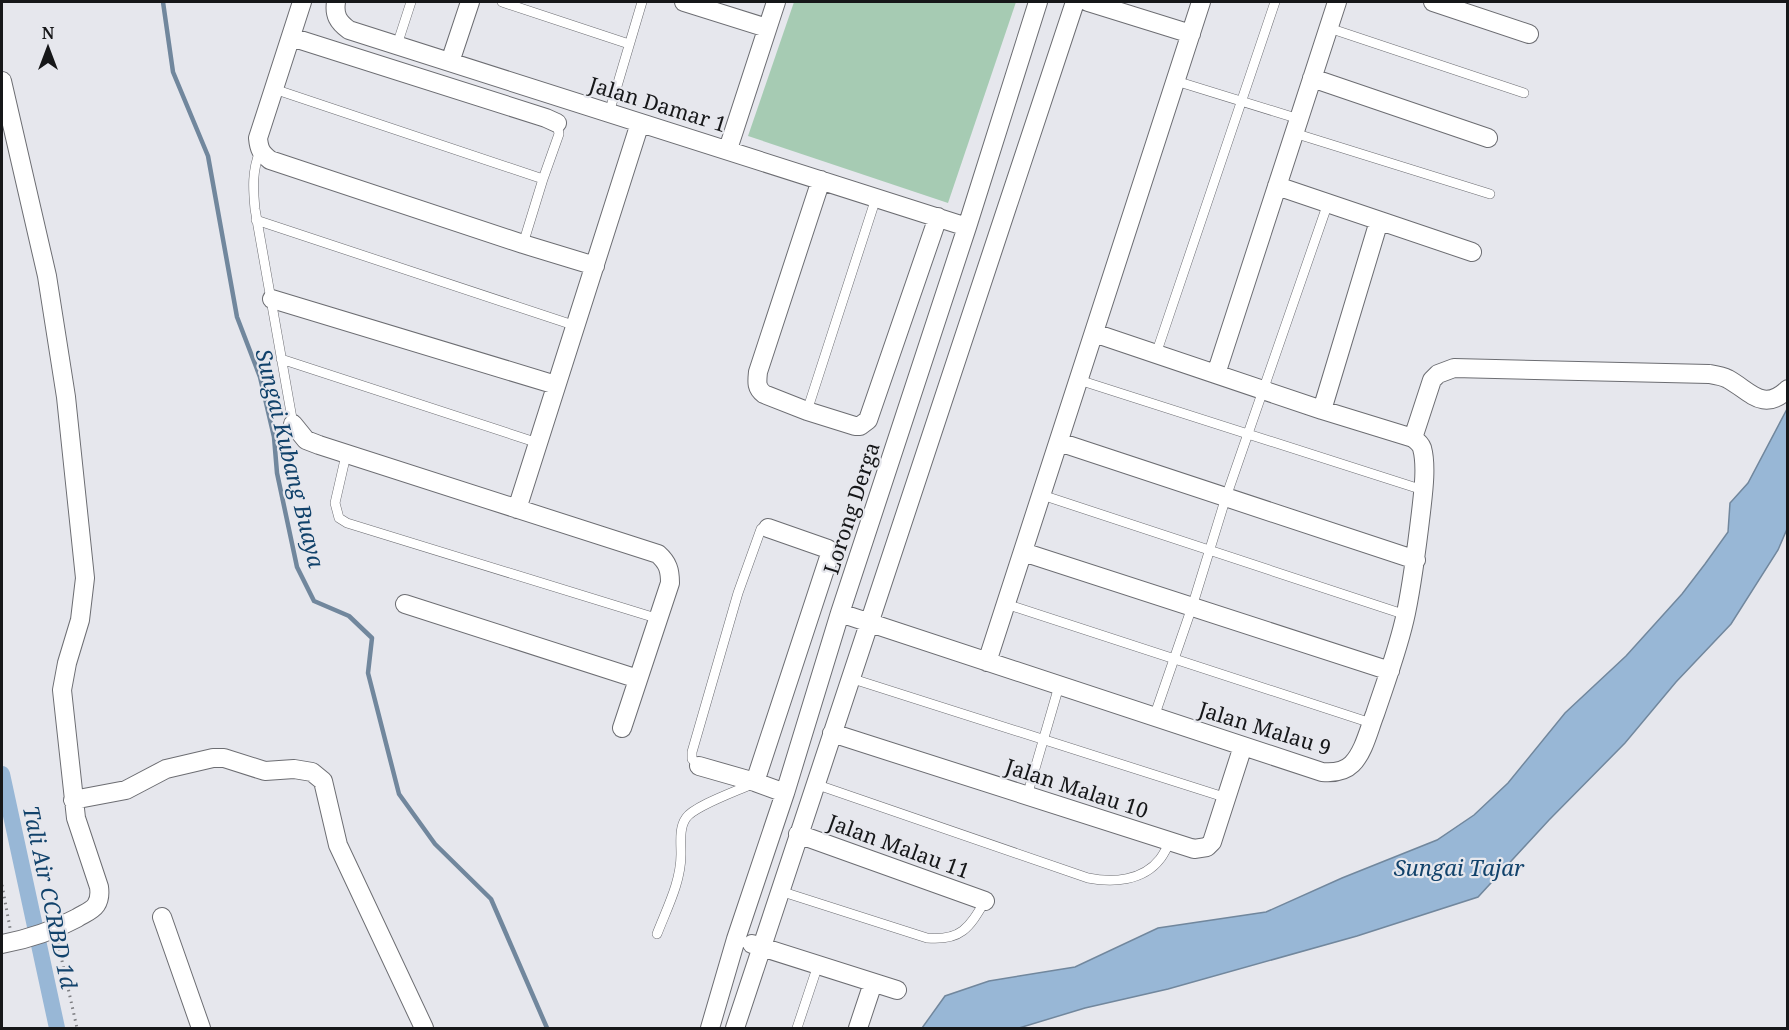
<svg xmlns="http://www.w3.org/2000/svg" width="1789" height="1030" font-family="'Noto Serif',serif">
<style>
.green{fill:#a6cbb3}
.water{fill:#98b7d6;stroke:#71879d;stroke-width:1.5}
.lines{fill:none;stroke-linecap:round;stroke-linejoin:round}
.stream{stroke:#71879d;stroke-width:4.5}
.canal{stroke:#98b7d6;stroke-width:16}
.lane-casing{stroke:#6c6d72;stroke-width:10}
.street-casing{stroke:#6c6d72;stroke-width:20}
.path{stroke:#7e7f83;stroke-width:3;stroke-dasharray:1.5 4.5;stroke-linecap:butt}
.lane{stroke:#fff;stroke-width:9}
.street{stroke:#fff;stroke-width:18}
.labels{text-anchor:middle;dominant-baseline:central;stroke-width:4.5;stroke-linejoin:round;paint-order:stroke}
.street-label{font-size:21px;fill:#161719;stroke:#e6e7ed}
.water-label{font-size:22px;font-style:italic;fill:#11426b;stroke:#e6e7ed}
</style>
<rect width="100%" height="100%" fill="#e6e7ed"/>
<path class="green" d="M794 2H1016L948 203 748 136Z"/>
<path class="water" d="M1787 409V529L1778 550 1731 624 1676 682 1625 743 1549 820 1478 897 1357 936 1168 989 1085 1008 1019 1028H922L945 996 989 981 1075 967 1158 928 1266 912 1342 878 1437 840 1474 815 1508 783 1565 713 1626 656 1682 594 1705 564 1728 532 1730 503 1748 483Z"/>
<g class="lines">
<path class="stream" d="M163 2 173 72 208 156 237 317 260 377 274 437 277 473 297 567 314 601 349 616 372 638 368 673 399 794 435 844 491 899 547 1028"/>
<path class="canal" d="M2 774 57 1028"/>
<defs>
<path id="lane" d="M502 2 629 44
M1329 28 1524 93
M397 45 411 2
M1176 81 1299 119
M274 89 543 179
M609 113 642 2
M1294 133 1490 194
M260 151C252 171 253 188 255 209L293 424
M256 220 576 326
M523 244 543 179 559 134 557 123
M1156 354 1275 2
M281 359 538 443
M1079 380 1423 490
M807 411 876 198
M346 455 335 503 339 518 347 523 659 619
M1042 495 1406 615
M1006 604 1371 723
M850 678 1227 798
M1154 717 1192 607 1226 497 1328 203
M699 766 692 759V752L738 593 761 529 764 527 768 528
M815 784 1088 878C1113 883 1143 881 1160 859 1164 854 1167 847 1170 842
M1027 796 1059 686
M780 891 927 938C961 941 969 928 985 901
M657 934C667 908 681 882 681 854 681 842 679 828 686 818 694 806 737 791 752 784
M797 1028 818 965"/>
<path id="street" d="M302 2 258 138C259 149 261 153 270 160L523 244 595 266
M336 2C334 15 338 22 349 30L967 227
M684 2 767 28
M1088 2 1191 34
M1433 2 1529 34
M291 37 546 118 557 123
M450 62 470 2
M1312 78 1488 138
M2 81 47 276 66 397 85 578 80 620 67 663 62 690 76 818 99 887C100 894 100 899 96 905 92 911 83 914 77 918 53 931 28 939 2 944
M728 149 776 2
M821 180 758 372C757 382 756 388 764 394L807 411 855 426H860L868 420 938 217
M1277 186 1472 252
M272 299 556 385
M1216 374 1337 2
M1322 410 1379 221
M293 424 306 440 319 445 658 554C668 563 670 570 670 583L622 728
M1413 438 1432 380 1438 374 1454 368 1709 374C1715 375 1722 376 1728 379 1750 391 1763 413 1788 389
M1059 442 1416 560
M517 509 640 123
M1023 552 1390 671
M405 604 638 679
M840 613 1322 772C1333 773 1344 772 1352 764 1364 752 1369 729 1375 714 1386 681 1399 647 1406 613 1413 579 1417 546 1421 512 1423 494 1427 466 1422 448 1420 443 1417 441 1413 438L1322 410 1094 333
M987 662 1201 2
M832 733 1194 849 1207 847 1212 842 1243 746
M699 766 755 782 785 793
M755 782 830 554 828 549 768 528
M73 800 126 790 166 769 213 758H224L265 771 294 769 312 772 323 781 338 845 424 1028
M798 834 985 901
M162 917 201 1028
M752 944 897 990
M710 1028 736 939 785 793 840 613 967 227 1038 2
M735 1028 1075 2
M858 1028 873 983"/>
</defs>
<use href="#lane" class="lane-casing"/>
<use href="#street" class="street-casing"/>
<path class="path" d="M2 885 10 928
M58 943 77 1028"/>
<use href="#lane" class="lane"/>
<use href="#street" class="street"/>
</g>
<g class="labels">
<g class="street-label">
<text transform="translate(658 104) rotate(17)">Jalan Damar 1</text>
<text transform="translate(851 508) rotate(-72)">Lorong Derga</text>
<text transform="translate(1265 728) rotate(17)">Jalan Malau 9</text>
<text transform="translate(1077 788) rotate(18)">Jalan Malau 10</text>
<text transform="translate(899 846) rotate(20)">Jalan Malau 11</text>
</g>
<g class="water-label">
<text transform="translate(291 458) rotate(76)">Sungai Kubang Buaya</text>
<text x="1459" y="867">Sungai Tajar</text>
<text transform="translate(51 897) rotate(78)">Tali Air CCRBD 1d</text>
</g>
</g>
<rect width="1789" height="1030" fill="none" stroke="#161719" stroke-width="6"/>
<g transform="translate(48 48)" stroke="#e6e7ed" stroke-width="4.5" paint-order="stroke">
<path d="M0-4.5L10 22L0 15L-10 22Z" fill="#161719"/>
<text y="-9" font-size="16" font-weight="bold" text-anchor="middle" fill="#161719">N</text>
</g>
</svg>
